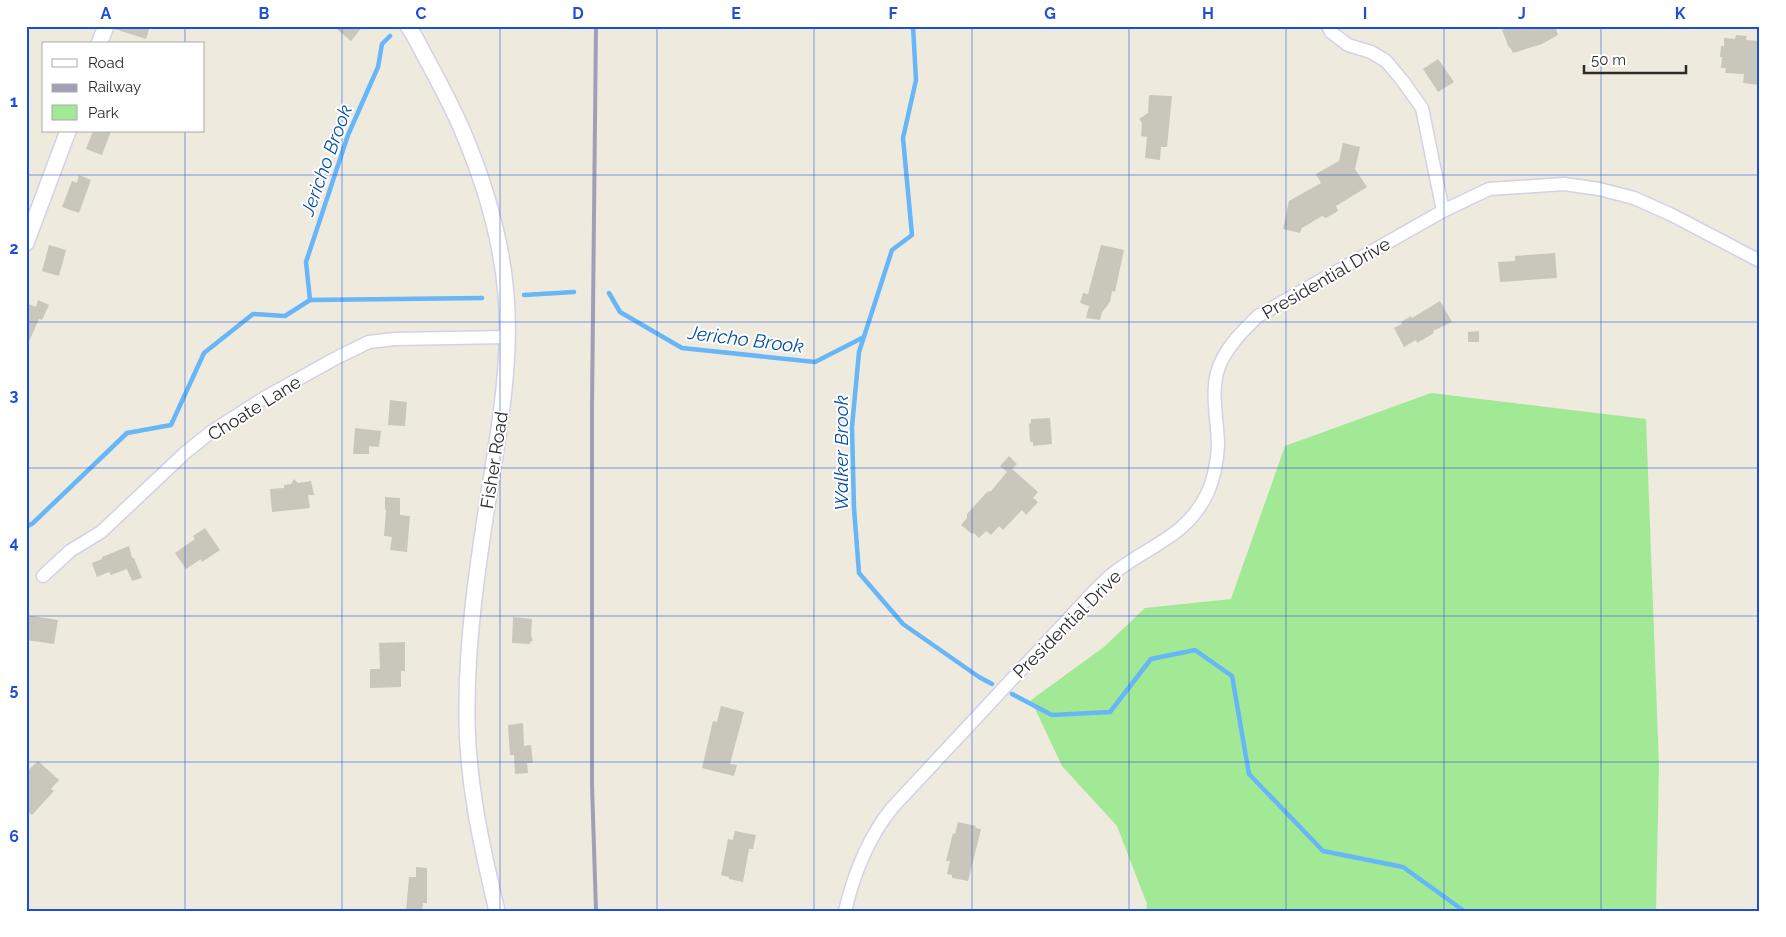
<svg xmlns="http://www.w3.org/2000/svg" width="1786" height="937" font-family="Raleway,sans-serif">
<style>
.green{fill:#a1e995}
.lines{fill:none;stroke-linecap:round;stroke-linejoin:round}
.stream{stroke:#67b6f8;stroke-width:4.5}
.building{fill:#c9c7bb}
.minor-casing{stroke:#d2d2e5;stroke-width:15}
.tertiary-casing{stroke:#d2d2e5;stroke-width:18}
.minor{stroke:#fff;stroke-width:12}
.tertiary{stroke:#fff;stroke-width:15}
.rail{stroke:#a09fb7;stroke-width:4}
.grid{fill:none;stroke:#1d4ed8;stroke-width:1;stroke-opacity:0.55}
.labels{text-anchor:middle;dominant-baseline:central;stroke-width:4;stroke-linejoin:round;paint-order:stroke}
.street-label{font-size:18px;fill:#2b2b2b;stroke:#fff}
.water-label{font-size:19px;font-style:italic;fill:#024fa9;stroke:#fff}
.neatline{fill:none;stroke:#1d4ed8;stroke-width:2}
.grid-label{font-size:16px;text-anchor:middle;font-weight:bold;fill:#1d4ed8}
</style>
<rect width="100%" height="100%" fill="#eeeadd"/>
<path class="green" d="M1431 393 1646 419 1659 766 1656 911H1146L1147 904 1117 826 1062 766 1031 700 1104 647 1145 608 1231 599 1285 446Z"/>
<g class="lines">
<path class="stream" d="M913 26 916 80 903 138 912 235 892 250 859 352 852 427 854 508 859 573 903 624 979 677 992 684
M609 293 620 312 682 348 815 362 864 337
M524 295 574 292
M310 300 482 298
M26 527 33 523 127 433 171 425 204 353 253 314 285 316 310 300 306 262 348 135 378 67 382 44 390 36
M1012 694 1052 715 1110 712 1151 659 1195 650 1232 676 1249 774 1323 851 1403 867 1464 911"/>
</g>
<path class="building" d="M115 26H150L146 39 115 29Z
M333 26H363L351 41Z
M1512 26H1555L1558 35 1542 44 1513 53 1510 47 1509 48 1502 30Z
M1736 35 1747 36 1746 40 1760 41 1759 85 1743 83 1744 74 1725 73 1726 68H1721L1722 57H1720L1721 46H1724V38L1735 39Z
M1438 59 1454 82 1438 92 1423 69Z
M1149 95 1172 96 1167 147H1161L1160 160 1145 158 1147 137 1141 136 1142 123 1139 119 1148 113Z
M93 131H111L102 155 86 149Z
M1343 143 1360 147 1355 169 1367 187 1336 206 1338 211 1326 218 1322 216 1302 228 1300 233 1283 229 1289 201 1321 183 1316 174 1339 161Z
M79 175 91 180 79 213 62 207 72 181 77 183Z
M49 245 66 250 59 276 42 271Z
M1101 245 1124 250 1115 292 1112 291 1110 302 1102 312 1100 320 1086 318 1089 306 1080 303 1083 293 1088 294Z
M1555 253 1557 278 1500 282 1498 262 1515 261V256Z
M38 300 49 305 42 320 39 319 26 348V303L36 307Z
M1440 301 1452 322 1433 331 1434 333 1417 343 1416 340 1404 347 1394 328 1402 324 1401 322 1411 316 1412 318Z
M1479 331V342H1468V332Z
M390 400 407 402 405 426 388 425Z
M1050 418 1052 444 1033 446V442H1030L1029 424 1031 423V419Z
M355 428 381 431 379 447 369 446V454H353Z
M1009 456 1017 464 1012 469 1038 492 1033 498 1038 502 1026 515 1022 510 1003 530 999 526 991 535 986 531 979 538 974 533 972 534 961 525 967 518V514L987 492 991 491 1007 472 1000 466Z
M294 479 298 483 311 481 314 495H308L310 508 272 512 270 489 284 488V485L291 484Z
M385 497 400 498V515L410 516 407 552 390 550 392 537 384 536 386 510H385Z
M205 528 220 550 202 562 201 559 186 569 175 553 195 539 193 536Z
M129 546 132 558H134L142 578 132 581 127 569 111 575 109 572 97 577 92 563 102 559V557Z
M26 615 58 620 54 644 26 640Z
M513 617 532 619 531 635 533 641 530 642V644L512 643Z
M405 642V671H401V687L370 688V669H380L379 643Z
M721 706 744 712 730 764 737 765 734 776 702 768 713 721 717 722Z
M523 723 524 746 531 745 533 763H527L528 773 515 774 514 755H510L508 725Z
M38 761 59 780 51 789 54 791 32 815 26 810V772Z
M958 822 976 826 975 828 981 829 968 881 952 878V875L947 874 950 861H946L953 833 955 834Z
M735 831 756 835 753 849H749L743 882 729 879V877L721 875 728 839 733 840Z
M416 867 427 868V903H423L422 911H406L409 877H416Z"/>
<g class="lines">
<defs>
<path id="minor" d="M1328 26 1331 32 1348 45 1371 52 1386 61 1402 80 1422 108 1443 211
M43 576 70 551 101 532 186 452 211 432 264 398 338 357 369 342 395 339 506 337
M845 911C854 873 868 838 892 808L1085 601C1095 591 1104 580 1115 572 1150 545 1186 537 1207 494 1214 479 1217 463 1218 446 1218 418 1208 386 1222 360 1231 342 1244 330 1258 316L1443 211 1489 189 1564 184 1599 189 1634 198 1672 215 1760 261"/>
<path id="tertiary" d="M408 26C415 36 420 47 426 58 439 82 452 106 463 132 485 184 501 237 506 294 512 367 497 441 486 512 476 577 467 643 467 708 466 777 481 844 497 911
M99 44 106 26
M26 243 68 131"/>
</defs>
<use href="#minor" class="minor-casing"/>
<use href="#tertiary" class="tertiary-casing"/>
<use href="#minor" class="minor"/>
<use href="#tertiary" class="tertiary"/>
<path class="rail" d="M596 911 592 785V407L596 26"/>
</g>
<path class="grid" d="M185 26V44M342 26V911M500 26V911M657 26V911M814 26V911M972 26V911M1129 26V911M1286 26V911M1444 26V911M1601 26V911M185 131V911M26 175H1760M26 322H1760M26 468H1760M26 616H1760M26 762H1760"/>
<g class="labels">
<g class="street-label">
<text transform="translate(1326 278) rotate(-30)">Presidential Drive</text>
<text transform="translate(254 408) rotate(-32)">Choate Lane</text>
<text transform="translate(494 460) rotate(-81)">Fisher Road</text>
<text transform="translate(1067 624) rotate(-45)">Presidential Drive</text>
</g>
<g class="water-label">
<text transform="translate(326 160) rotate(-70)">Jericho Brook</text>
<text transform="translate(746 339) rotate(7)">Jericho Brook</text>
<text transform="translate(841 453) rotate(-90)">Walker Brook</text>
</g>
</g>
<rect width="1786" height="937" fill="none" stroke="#ffffff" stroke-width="55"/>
<rect x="42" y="42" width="162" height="90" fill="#ffffff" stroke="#aaaaaa"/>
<rect x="52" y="59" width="25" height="8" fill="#ffffff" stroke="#aaaaaa"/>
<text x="88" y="68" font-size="15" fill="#2b2b2b">Road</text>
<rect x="52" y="84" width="25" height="8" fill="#a09fb7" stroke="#aaaaaa"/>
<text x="88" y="92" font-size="15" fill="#2b2b2b">Railway</text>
<rect x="52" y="105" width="25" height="15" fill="#a1e995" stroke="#aaaaaa"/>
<text x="88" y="118" font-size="15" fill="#2b2b2b">Park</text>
<path d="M1584 65v8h102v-8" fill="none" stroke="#2b2b2b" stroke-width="2.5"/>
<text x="1591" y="65" font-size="15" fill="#2b2b2b" stroke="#ffffff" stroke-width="4" paint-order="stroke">50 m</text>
<rect x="28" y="28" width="1730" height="882" class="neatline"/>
<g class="grid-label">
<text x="106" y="19">A</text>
<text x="264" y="19">B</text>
<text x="421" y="19">C</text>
<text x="578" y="19">D</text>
<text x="736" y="19">E</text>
<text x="893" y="19">F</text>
<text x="1050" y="19">G</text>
<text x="1208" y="19">H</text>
<text x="1365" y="19">I</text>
<text x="1522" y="19">J</text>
<text x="1680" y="19">K</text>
<text x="14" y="107">1</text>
<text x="14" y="254">2</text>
<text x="14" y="401">3</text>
<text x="14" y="548">4</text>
<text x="14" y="695">5</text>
<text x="14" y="842">6</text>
</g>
</svg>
